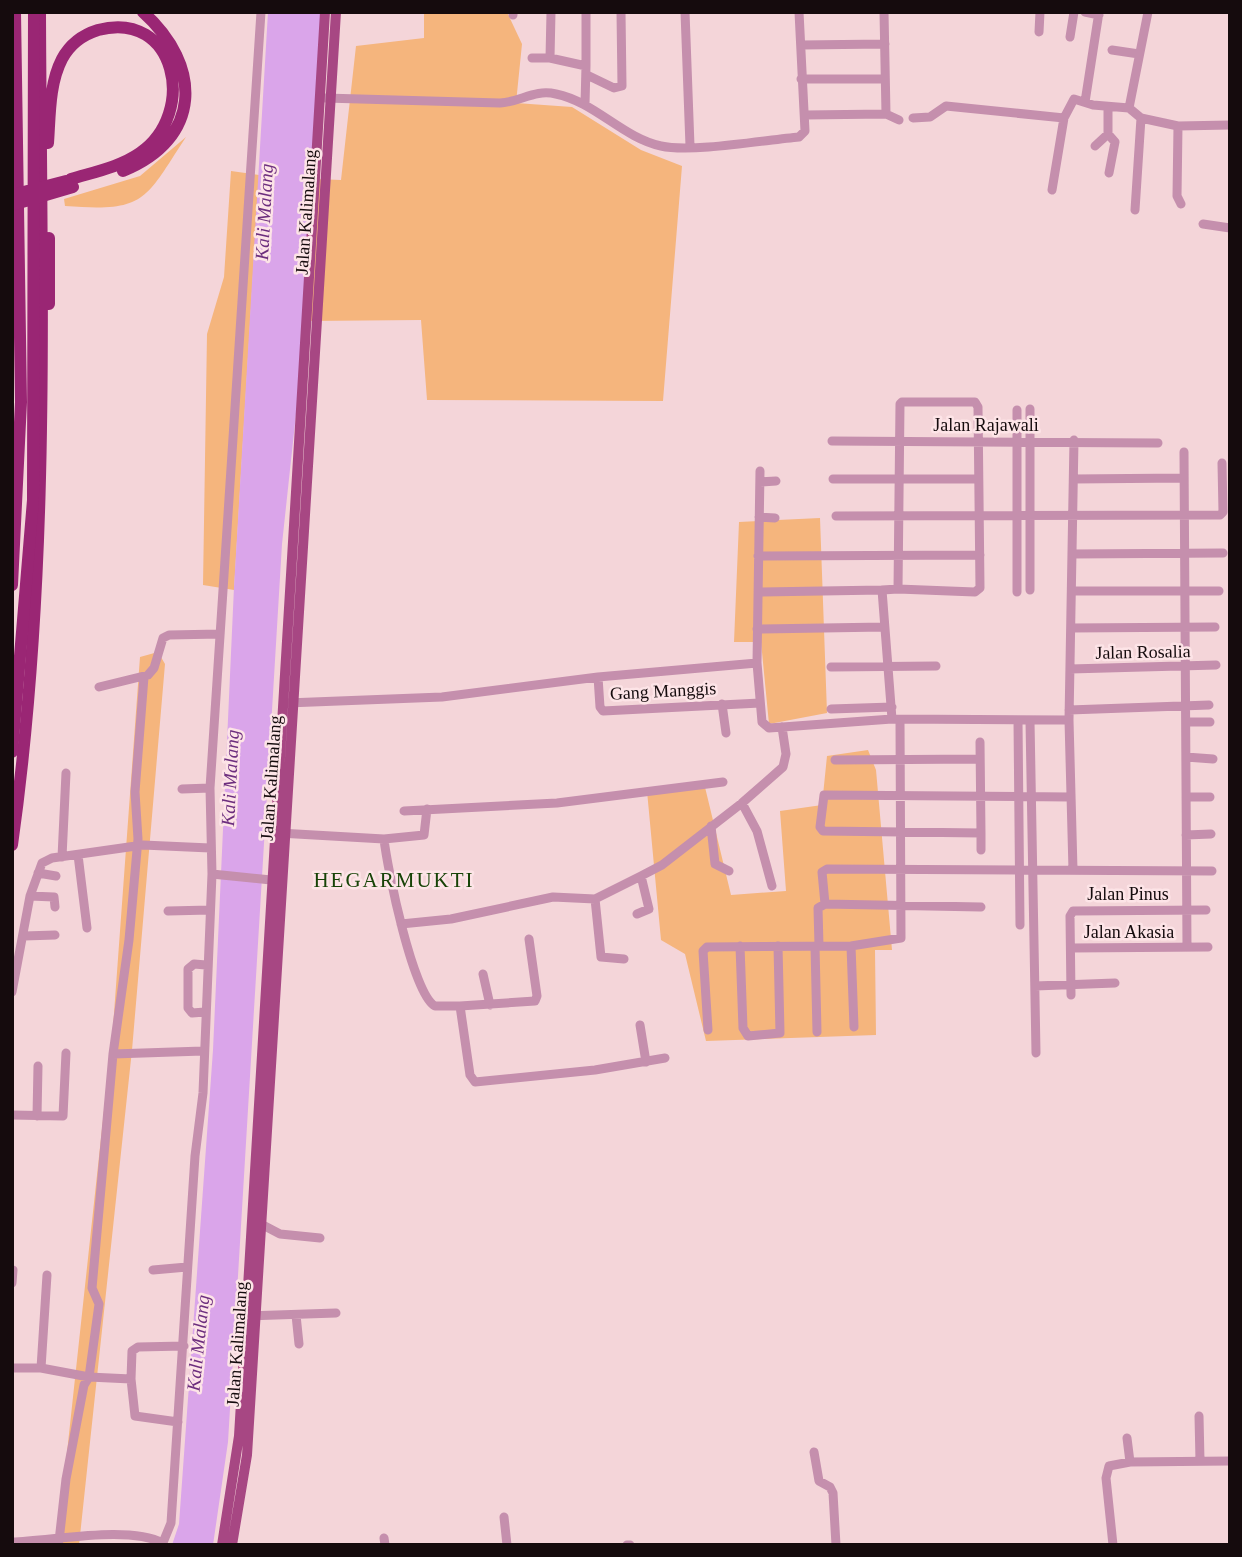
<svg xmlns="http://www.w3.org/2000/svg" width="1242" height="1557" font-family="Georgia,serif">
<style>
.green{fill:#f5b57d}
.water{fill:#daa5ea}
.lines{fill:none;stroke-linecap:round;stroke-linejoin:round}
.minor{stroke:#c58fad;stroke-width:9}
.major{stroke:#a74783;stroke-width:10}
.highway{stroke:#9a2674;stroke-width:12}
.highway-bridge{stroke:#9a2674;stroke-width:12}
.labels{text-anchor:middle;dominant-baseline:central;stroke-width:5;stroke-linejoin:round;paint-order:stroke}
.street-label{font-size:18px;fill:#150b0d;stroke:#fde4e7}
.water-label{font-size:19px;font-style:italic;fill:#6d2e7e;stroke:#fde4e7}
.quarter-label{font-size:21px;letter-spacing:2px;fill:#174307;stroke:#fde4e7}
</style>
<rect width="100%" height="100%" fill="#f4d5d9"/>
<path class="green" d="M424 12H507L522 44 516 103 572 107 641 150 682 166 663 401 427 400 421 320 307 321 315 179 341 180 356 46 424 38Z
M186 137C144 201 146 212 65 206L64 199 140 176Z
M231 171 259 175 234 590 203 585 207 334 224 277Z
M820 518 827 713 769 724 761 642H734L739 522Z
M158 652 165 664 132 1050 79 1545H57L113 1027 140 657Z
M868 750 876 770 892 950H875L876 1035 706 1041 685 954 661 940 647 791 704 783 731 895 786 891 780 811 822 805 827 756Z"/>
<path class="water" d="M268 12H321L306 321 282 544 228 1442 213 1545H172L179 1524 213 1050 234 587Z"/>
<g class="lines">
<path class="minor" d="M513 12V15
M551 12 550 58 586 66 585 104
M586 12V66
M685 12 690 146
M884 12 886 114
M1085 12 1099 15
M1039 32 1040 12
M1070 37 1074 12
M801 45 885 44
M1112 50 1139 54
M532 58H550
M587 75 614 88 622 86 621 12
M801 79H885
M325 98 500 103C521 102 534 89 556 94 595 102 623 138 661 146 691 153 765 140 799 137L805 131 799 12
M1085 102 1099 12
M1129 108 1148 12
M805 115 886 114 899 120
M913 118 930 117 946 106 1064 118
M1178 126 1177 196 1181 204
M1108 134 1115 142 1109 173
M1095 146 1108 134V107
M1052 190 1064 118 1074 99 1093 105 1129 108 1141 118 1178 126 1230 125
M1135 210 1141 118
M1203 224 1230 228
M1030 409V590
M1017 410V592
M832 441 1158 443
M1184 452 1187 947
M833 479H978
M1074 479 1184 478
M760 482 776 481
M836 516 1220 515 1223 512 1222 463
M759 517 775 518
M1072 554 1223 553
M758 556 980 555
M1072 591H1219
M759 592 882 590
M1071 628 1215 627
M757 629 884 627
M757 663 760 471
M831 667 936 666
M1070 669 1216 665
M598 677 600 707 603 711 760 703
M99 687 148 675 154 668 163 638 169 635 220 634
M287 703 442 697 598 677 757 663 762 722 769 728 892 719 1069 720
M722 704 726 733
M831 709 892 707
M1069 710 1209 705
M892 719 882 590 898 589 900 404 902 402H975L978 407 980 588 975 592 898 589
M1018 721 1020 925
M1030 721 1036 1053
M1186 722H1210
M980 742 981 833
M1186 757 1213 759
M835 760 980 759
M182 789 210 788
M1186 797H1210
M742 803 757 831 772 886
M404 811 557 803 723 782
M711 826 715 864 729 871
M279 833 384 839C387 867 413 995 435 1006H460L470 1075 475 1082 595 1070 665 1058
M1186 835 1211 834
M384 839 424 835 427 809
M981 850V833L823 831 820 827 824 795 1070 797
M78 855 87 928
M62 857 66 773
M1073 870 1069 720 1074 440
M38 873 56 876
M212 874 271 880
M30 896 54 897 55 907
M595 899 601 957 624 959
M825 904 822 872 827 869 1212 871
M168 911 210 910
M637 914 649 909 641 876
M401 924 451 919 553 897 595 899 641 876 662 865 742 803 783 767 786 754 782 727
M24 936 55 935
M740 946 743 1028 748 1036 780 1033 778 946
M815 946 817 1032
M819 946 818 908 825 904 981 907
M851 946 854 1027
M1071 948 1208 947
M483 974 490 1005
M1035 986 1115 983
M12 992 30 896 42 863 52 858 143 845 210 848
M1071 995 1070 916 1073 911 1206 910
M460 1006 535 1001 537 996 529 939
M205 1012 192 1013 188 1008V969L194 964 206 965
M640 1025 646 1062
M708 1030 703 951 707 947 851 946 901 938 900 720
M113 1054 203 1051
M12 1115 63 1116 66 1053
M37 1116 38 1066
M259 1223 280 1234 320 1238
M153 1270 187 1267
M12 1283 13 1270
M296 1315 299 1344
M249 1316 336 1313
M12 1368H41L47 1275
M41 1368 89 1377 131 1379
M1199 1416 1200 1461
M178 1422 135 1416 131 1379 132 1351 138 1347 184 1346
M1127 1438 1130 1462
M814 1452 819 1481 830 1487 833 1493 836 1545
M504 1517 507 1545
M384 1538 385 1545
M59 1541 66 1479 84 1385 89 1377 99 1304 92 1288 113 1054 129 940 138 839 135 792 144 677
M12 1542C53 1541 128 1525 163 1543
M162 1545 171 1523 195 1156 203 1093 212 874 210 788 261 12
M627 1545H630
M1113 1545 1106 1478 1109 1466 1130 1462 1230 1461"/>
<path class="major" d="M222 1545 239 1436 325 12
M232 1545 247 1455 336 12"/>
<path class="highway" d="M48 143C50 116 49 84 62 59 70 44 82 35 98 30 176 9 198 113 140 153 120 167 94 172 71 179
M123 171C202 139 203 66 143 12
M49 238V304
M12 585 21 402 15 12
M12 845C51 569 41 291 40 12"/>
<path class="highway-bridge" d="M12 195 66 181
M12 205 73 187
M12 752 33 500 34 12"/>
</g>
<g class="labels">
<g class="street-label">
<text transform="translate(306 212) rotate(-86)">Jalan Kalimalang</text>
<text x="986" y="425">Jalan Rajawali</text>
<text transform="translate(1143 652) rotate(-1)">Jalan Rosalia</text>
<text transform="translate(663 691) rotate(-3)">Gang Manggis</text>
<text transform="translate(271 778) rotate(-86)">Jalan Kalimalang</text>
<text x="1128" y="894">Jalan Pinus</text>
<text x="1129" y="932">Jalan Akasia</text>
<text transform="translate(237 1344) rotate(-86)">Jalan Kalimalang</text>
</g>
<g class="water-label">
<text transform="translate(264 212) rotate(-87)">Kali Malang</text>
<text transform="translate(230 778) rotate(-87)">Kali Malang</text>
<text transform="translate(198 1343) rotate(-84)">Kali Malang</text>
</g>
<g class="quarter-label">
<text x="394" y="880">HEGARMUKTI</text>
</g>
</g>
<rect width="1242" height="1557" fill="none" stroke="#150b0d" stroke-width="28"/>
</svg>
